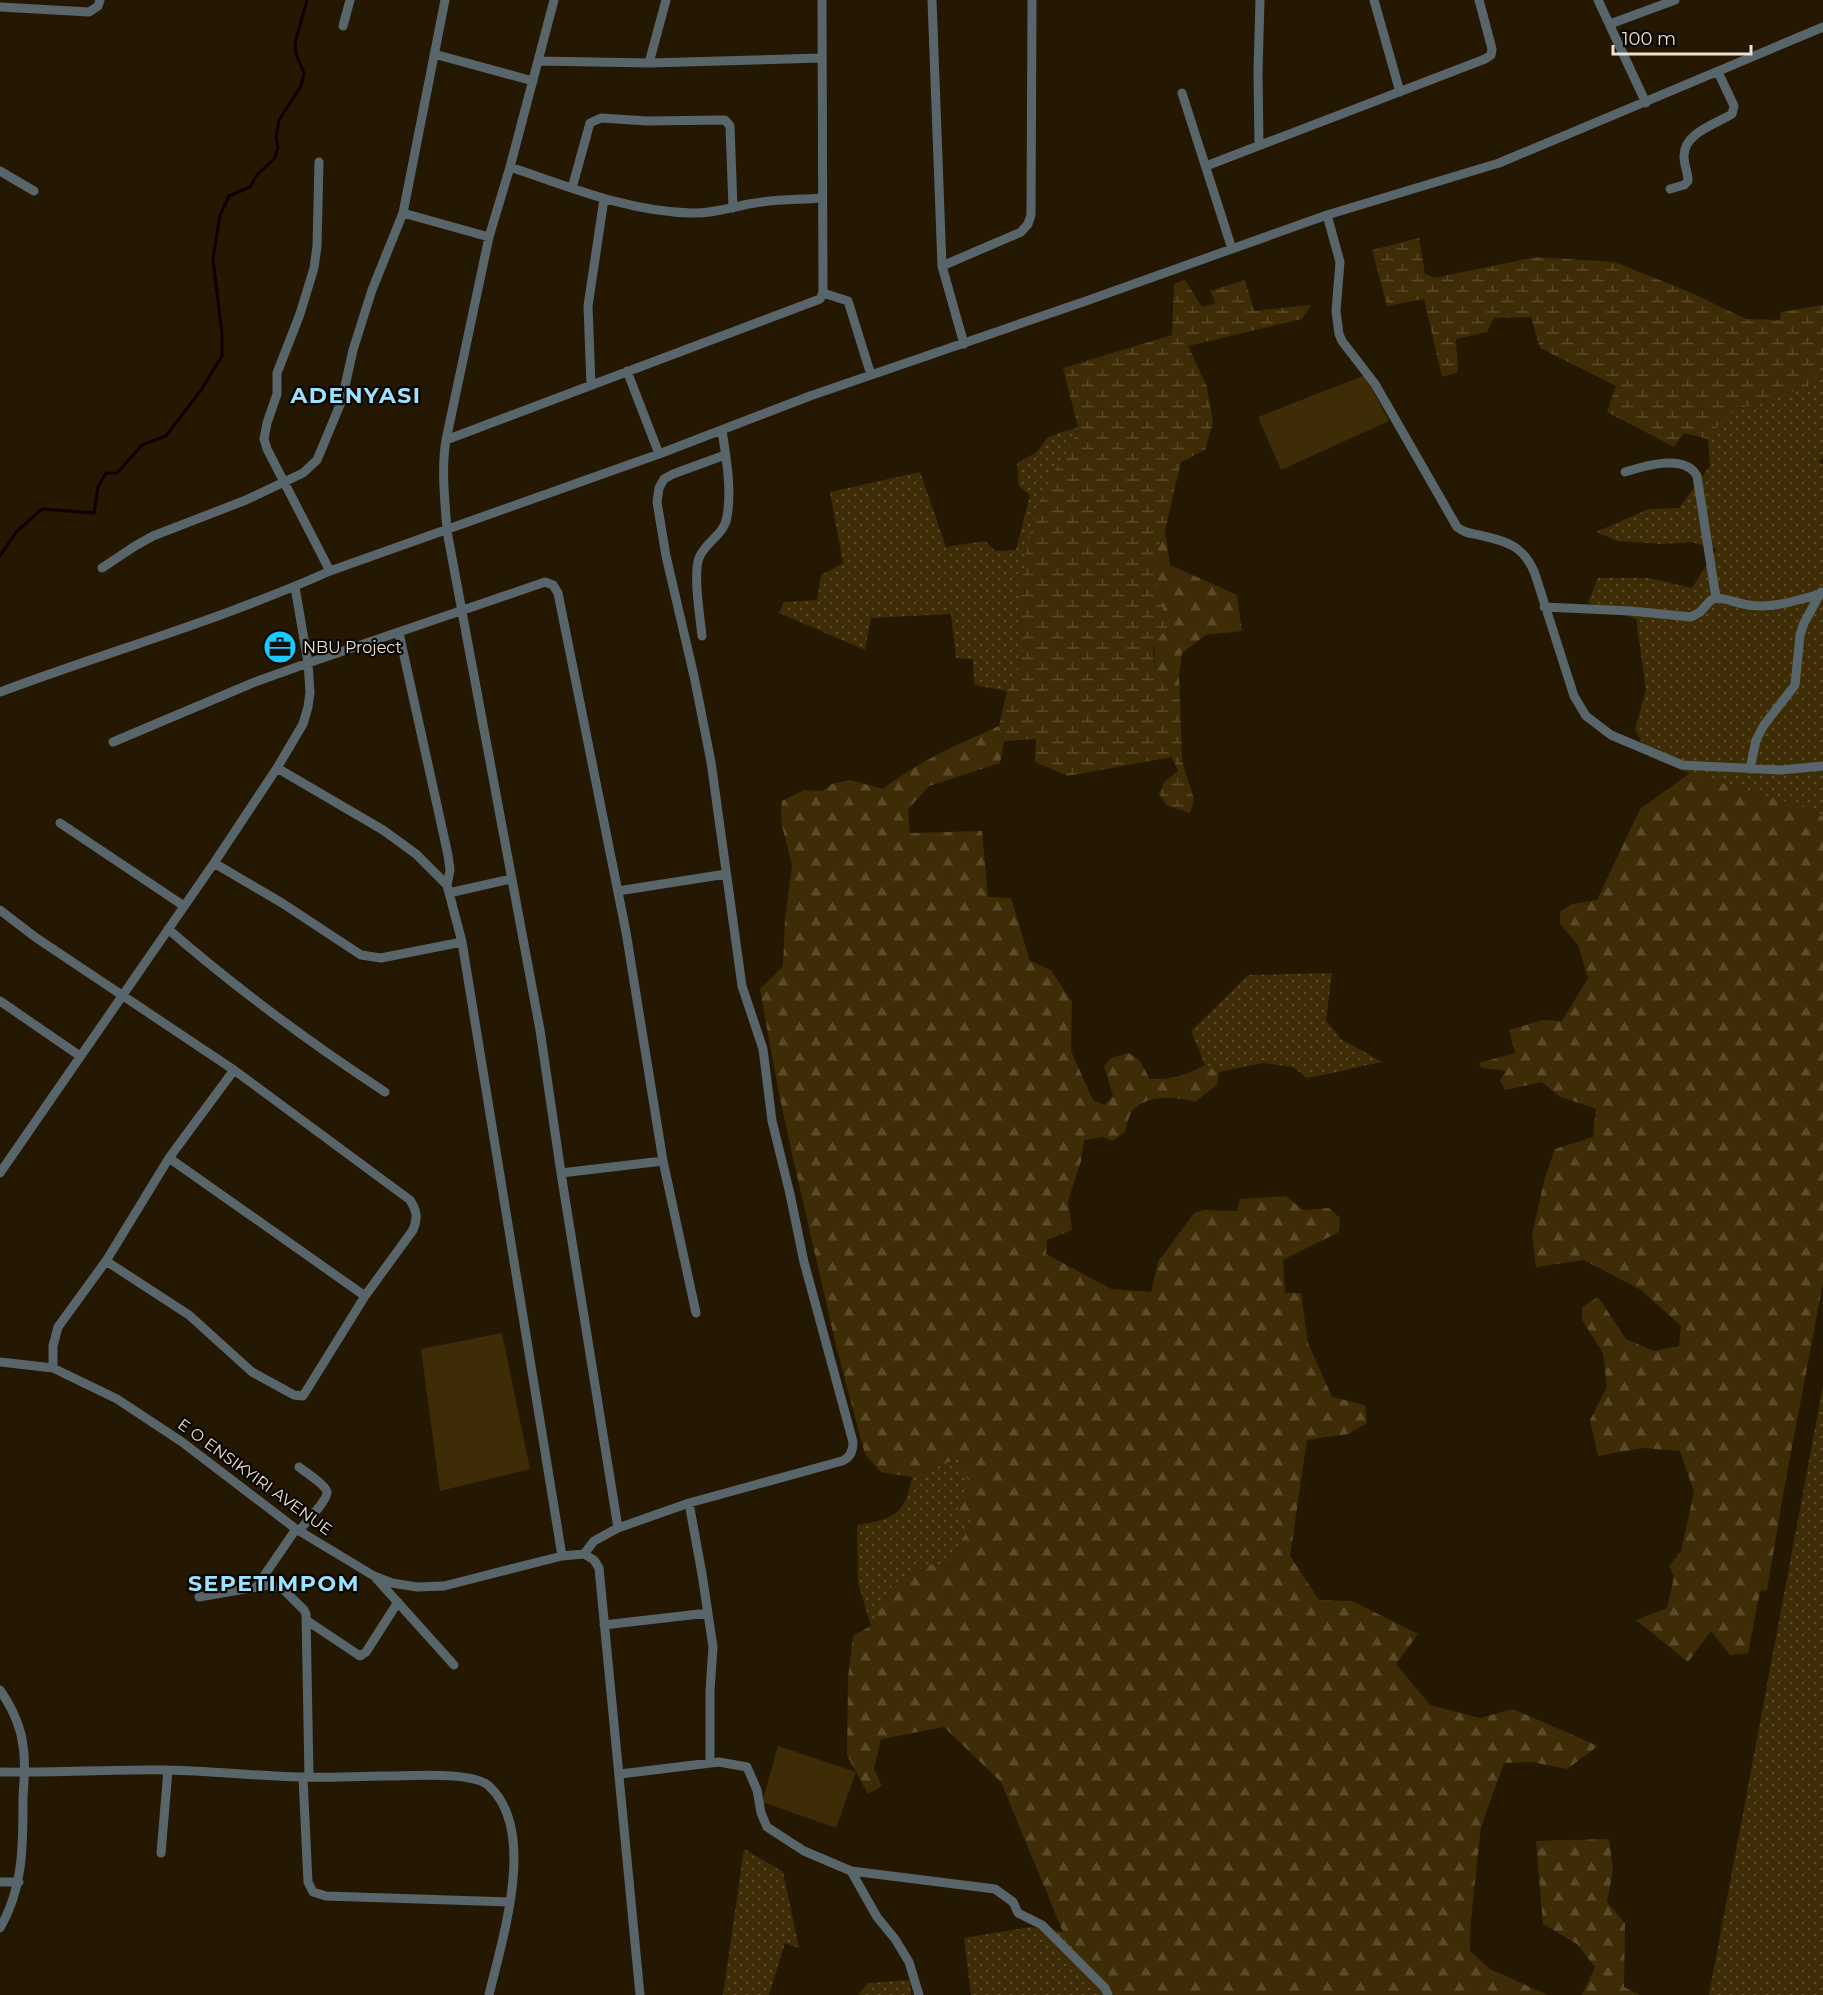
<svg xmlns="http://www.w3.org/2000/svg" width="1823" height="1995" font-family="Montserrat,sans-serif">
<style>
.green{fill:url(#green-dots)}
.forest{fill:url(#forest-firs)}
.wetland{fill:url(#wetland-marsh)}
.pitch{fill:#3e2c06}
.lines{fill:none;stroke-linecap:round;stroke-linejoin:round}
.stream{stroke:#0f0000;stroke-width:3}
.minor{stroke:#58666b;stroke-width:9}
.labels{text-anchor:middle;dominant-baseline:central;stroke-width:4.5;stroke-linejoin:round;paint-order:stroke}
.poi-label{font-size:16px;fill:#ebe2d5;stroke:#090501;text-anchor:start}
.street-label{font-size:16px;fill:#ebe2d5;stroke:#090501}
.district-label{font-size:22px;font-weight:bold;letter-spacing:1.5px;fill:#9de3ff;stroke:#090501}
</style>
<defs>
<pattern id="green-dots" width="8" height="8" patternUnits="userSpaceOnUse" patternTransform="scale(1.5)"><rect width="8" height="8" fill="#3e2c06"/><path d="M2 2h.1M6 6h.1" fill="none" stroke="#5a4a29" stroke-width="1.8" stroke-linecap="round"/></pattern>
<pattern id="forest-firs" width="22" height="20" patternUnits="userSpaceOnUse" patternTransform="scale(1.5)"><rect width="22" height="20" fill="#3e2c06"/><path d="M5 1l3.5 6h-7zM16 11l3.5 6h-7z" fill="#5a4a29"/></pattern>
<pattern id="wetland-marsh" width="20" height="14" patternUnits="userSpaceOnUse" patternTransform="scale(1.5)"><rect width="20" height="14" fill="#3e2c06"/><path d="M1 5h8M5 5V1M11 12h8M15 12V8" fill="none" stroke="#5a4a29"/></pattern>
</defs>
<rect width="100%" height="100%" fill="#251802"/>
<path class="green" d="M1823 365V457L1819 462 1823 465V817L1809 809 1690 773 1649 757 1635 729 1646 690 1636 619 1588 603 1598 578H1649L1692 588 1717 549 1691 542 1662 544 1618 541 1596 532 1649 509 1679 508 1710 466 1708 439 1723 419 1740 408 1770 399Z
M1078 427 1070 449 1051 475 1018 604 1024 648 1007 691 974 685 973 659 956 658 951 614 871 618 865 650 779 613 784 602 817 600 821 575 843 563 830 492 920 472 946 547 985 541 995 551 1016 550 1030 495 1019 486 1017 463 1037 452 1048 437Z
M1332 973 1326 1020 1341 1039 1382 1062C1356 1067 1332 1074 1307 1078L1293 1067 1263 1063 1219 1072 1205 1065 1191 1031 1248 975Z
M1823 1386V1995H1709Z
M959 1458 969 1483 972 1521 948 1568 929 1564 892 1586 871 1626 858 1583 857 1525C893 1519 905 1516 912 1477Z
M744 1849 783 1872 799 1948 785 1943 769 1995H723Z
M1030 1927 1063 1932 1100 1988 1108 1995H971L964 1938Z
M910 1980 911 1995H858L868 1983Z"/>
<path class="forest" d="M1165 531 1170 565 1237 595 1242 631 1206 635 1182 653 1179 677 1180 699 1171 698 1166 680 1155 673 1152 561Z
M999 726 1004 741 1000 763 929 786 908 809 910 833 982 831 988 897 1011 898 1030 961 1051 970 1072 1002 1071 1051 1093 1100 1104 1105 1113 1096 1104 1066 1111 1058 1129 1053 1139 1060 1150 1079C1174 1079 1184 1076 1205 1065L1219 1072 1217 1085 1195 1102C1176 1096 1147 1094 1132 1111 1128 1116 1127 1127 1124 1133L1112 1141 1103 1137 1084 1140 1081 1161 1068 1201 1072 1230 1047 1240 1046 1254 1111 1289 1151 1292 1158 1262 1194 1213 1204 1210 1237 1211 1240 1199 1286 1196 1303 1210 1329 1208 1340 1218 1339 1232 1283 1260 1285 1293H1301L1308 1343 1332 1397 1365 1405 1367 1423 1348 1434 1307 1440 1290 1556 1319 1600 1352 1601 1418 1634 1396 1664 1430 1705 1480 1718 1513 1709 1598 1746 1567 1769 1532 1762 1504 1763 1481 1827 1471 1919 1470 1951 1490 1969 1548 1995H1108L1100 1988 1063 1932 1001 1782 944 1727 881 1739 874 1769 882 1786 868 1794 847 1755 848 1677 853 1636 871 1626 892 1586 929 1564 948 1568 972 1521 956 1513 969 1483 959 1458 912 1477 881 1472 865 1454 837 1350 793 1158 779 1094 760 989 783 966 785 919 792 865 782 826 781 812 782 801 804 790 822 791 832 784 850 780 883 789C919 761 958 744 999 726Z
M1690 773 1809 809 1823 817V1283L1784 1489 1767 1590 1760 1591 1748 1653 1730 1655 1711 1631 1688 1662 1636 1620 1667 1608 1674 1577 1669 1566 1681 1551 1694 1492 1680 1451 1643 1448 1598 1456 1590 1420 1607 1387 1603 1353 1582 1320V1307L1598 1297 1626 1339 1654 1351 1679 1346 1681 1326 1641 1290 1584 1260 1536 1267 1532 1235 1545 1177 1555 1149 1593 1137 1596 1109 1559 1096 1542 1082 1505 1090 1500 1080 1506 1071 1482 1068 1479 1063 1515 1053 1509 1030 1543 1020 1562 1021 1588 978 1578 945 1560 924V912L1572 904 1597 900 1640 809Z
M1609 1839 1613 1870 1607 1902 1625 1923 1624 1987 1640 1995H1582L1595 1967 1577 1944 1543 1924 1536 1841Z"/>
<path class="wetland" d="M1419 238 1425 274 1434 278 1536 257 1615 262 1694 294 1746 319 1780 320 1781 312 1823 305V365L1807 387 1740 408 1723 419 1708 439 1684 433 1674 447 1607 412 1616 386 1540 348 1531 317 1494 318 1487 332 1456 339 1458 372 1442 377 1424 299 1387 306 1372 250Z
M1185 280 1202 307 1216 303 1210 291 1245 280 1254 311 1311 305 1302 319 1188 346 1207 387 1213 422 1205 450 1181 462 1165 531 1152 561 1167 628 1153 646 1155 673 1166 680 1171 698 1180 699 1182 761 1194 799 1190 813 1166 805 1159 794 1165 781 1178 771 1172 757 1068 776 1035 762 1036 739 1004 741 999 726 1007 691 1024 648 1018 604 1030 531 1051 475 1070 449 1078 427 1063 368 1172 335 1174 284Z"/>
<path class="pitch" d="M1365 375 1389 421 1281 470 1258 417Z
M502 1333 530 1469 440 1491 421 1349Z
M778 1746 856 1772 836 1828 762 1802Z"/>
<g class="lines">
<path class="stream" d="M0 556 17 531 42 509 94 513 98 487 106 473H117L142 445 166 436 201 390 222 356V334L213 259 220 215 229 196 250 187 257 175 275 158 278 147 276 138 279 120 301 86 304 73 296 54 295 43 307 0"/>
<path class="minor" d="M554 0 510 167 489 237 446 440C441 470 445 500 447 531L540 1030 561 1173 618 1528
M932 0 942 266 964 344
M1374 0 1400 92
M1598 0 1646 103
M0 7 89 12 98 6 100 0
M1610 24 1675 0
M343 26 350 0
M434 54 533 81
M538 61 649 63 821 58
M649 63 666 0
M1182 93 1232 249
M1259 145 1258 71 1260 0
M319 162 317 246 314 268 300 314 277 373V394L267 423 264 439 267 449 330 571
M1206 166 1485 59 1491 55 1492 49 1479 0
M510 167C568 186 628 212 691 213 711 214 729 208 749 204 772 199 798 200 822 198
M0 171 34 191
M572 188 590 123 601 118 647 121 725 120 730 126 733 208
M1670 189 1684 185 1688 181C1688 172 1684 165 1684 157 1683 133 1716 124 1732 114L1734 106 1718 72
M403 213 489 237
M1327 215 1340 262 1336 311 1339 334 1342 341 1375 384 1457 527C1465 533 1470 533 1479 535 1507 541 1524 546 1535 574L1574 696 1586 716 1611 735 1682 765 1781 770 1823 766
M942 266 1021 232 1028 224 1031 215 1032 0
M823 293 848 301 871 375
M627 371 659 454
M591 385 588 306 604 199
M446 440 820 299 823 293 822 0
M1625 472C1644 466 1685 453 1697 476L1716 598
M102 568 135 546 153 536 246 500 303 473 317 460 342 400 353 350 372 290 403 213 445 0
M1544 607 1631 611 1691 617 1700 612 1711 600 1716 598C1727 598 1737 604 1749 605 1772 609 1798 600 1820 594
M399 633 448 855 450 870 447 885
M702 636C700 617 693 574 699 558 705 542 724 535 727 517 732 488 726 458 722 430
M0 692C110 651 223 619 330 571L659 454 810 396 1086 301 1327 215 1499 163 1823 27
M113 742 255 682 308 663 545 582 553 585 558 593 626 932 663 1161 696 1313
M277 768 383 830 416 854 447 885 462 942 562 1556
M1750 769 1756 740 1764 725 1795 685 1800 635 1804 623 1821 592
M60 823 184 906
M214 863 282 903 361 955 381 958 462 942
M618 891 726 874
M449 893 511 879
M0 910 35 937 234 1070 410 1200C417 1211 418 1218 413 1230L365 1296 303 1396 294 1395 252 1372 189 1315 106 1261
M168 929C237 989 309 1042 385 1092
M0 1001 80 1056
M169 1158 365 1296
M0 1173 214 863 277 768 303 724 308 707 310 692 308 663 295 587
M561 1173 663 1161
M0 1362 53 1368 117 1399 182 1442 296 1529 374 1576 392 1583 417 1587 444 1586 562 1556 584 1554 594 1560 599 1568 640 1995
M53 1368V1346L58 1327 106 1261 169 1158 234 1070
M299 1467C305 1472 326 1485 327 1492 328 1500 304 1524 299 1531
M689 1503 702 1574 713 1647 710 1691V1763
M584 1554 594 1541 618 1528 689 1503 842 1461C850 1458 853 1451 853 1442L804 1262 790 1194 772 1121 763 1049 742 986 711 762 694 676 666 556 657 502 659 488 664 479 673 474 725 455
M375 1577 454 1665
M257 1586 296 1529
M199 1597 269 1585 283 1589 304 1610 306 1614 309 1777
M306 1620 360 1656 366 1652 398 1602
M604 1625 708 1613
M0 1690C11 1706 21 1727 23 1746 26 1762 24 1780 23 1797 23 1843 24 1887 0 1928
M0 1772C56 1773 112 1769 168 1770 212 1771 256 1776 300 1777 328 1778 358 1776 386 1776 409 1776 473 1771 489 1786 538 1831 502 1939 489 1995
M620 1774 719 1762 747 1767 757 1790 761 1813 767 1827 804 1851 851 1871 877 1917 895 1939 909 1962 919 1995
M303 1778 308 1882 313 1892 326 1896 510 1902
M161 1853 168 1770
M851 1871 995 1889 1013 1902 1018 1913 1042 1925 1105 1988 1108 1995
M0 1882H19"/>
</g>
<defs>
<symbol id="office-disc" viewBox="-11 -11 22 22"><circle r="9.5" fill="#1bcafc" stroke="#090501"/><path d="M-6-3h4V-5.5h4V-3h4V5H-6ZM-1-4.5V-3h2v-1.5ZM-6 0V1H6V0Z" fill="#111"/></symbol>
</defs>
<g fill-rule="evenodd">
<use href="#office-disc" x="261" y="628" width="38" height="38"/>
</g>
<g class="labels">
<g class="poi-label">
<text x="303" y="647">NBU Project</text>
</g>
<g class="street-label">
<text transform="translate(255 1477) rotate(36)">E O ENSIKYIRI AVENUE</text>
</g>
<g class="district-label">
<text x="356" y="395">ADENYASI</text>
<text x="274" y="1583">SEPETIMPOM</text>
</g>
</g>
<path d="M1613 45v9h138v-9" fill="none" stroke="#ebe2d5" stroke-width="3"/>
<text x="1622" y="45" font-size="18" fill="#ebe2d5" stroke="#090501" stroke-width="4.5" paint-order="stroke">100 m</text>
</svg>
